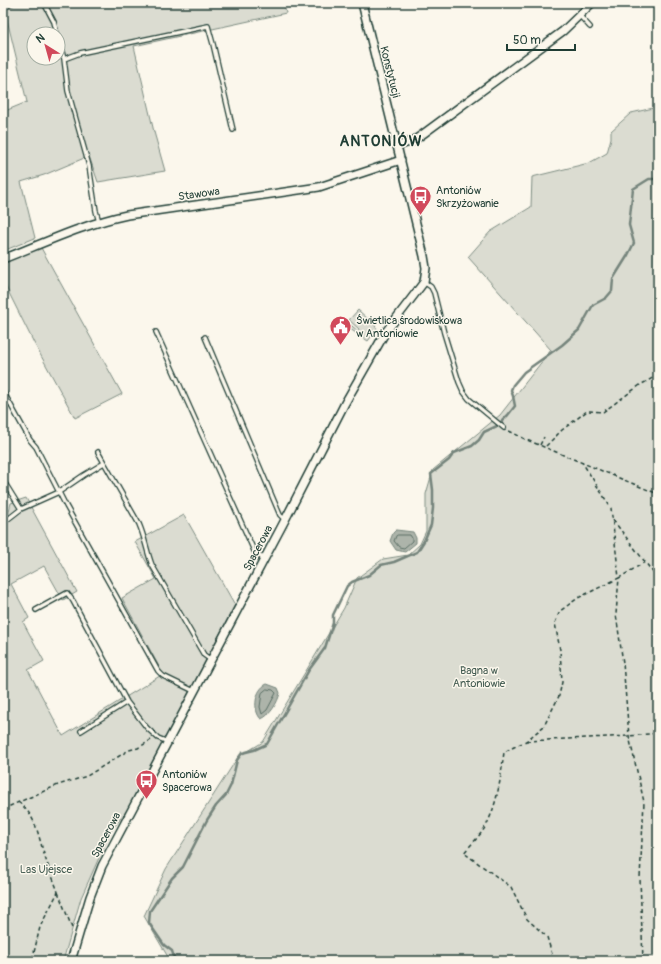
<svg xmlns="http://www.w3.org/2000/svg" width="661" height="964" font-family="Pangolin,sans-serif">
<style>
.green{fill:#dbdcd1;stroke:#7d8c82;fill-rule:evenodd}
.water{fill:#adb4aa;stroke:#74847b}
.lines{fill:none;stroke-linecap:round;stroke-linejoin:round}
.shore{stroke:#586d63;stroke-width:1}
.stream{stroke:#74847b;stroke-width:2.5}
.service-casing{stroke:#1f3d34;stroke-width:6}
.minor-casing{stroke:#1f3d34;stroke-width:10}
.path{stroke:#1f3d34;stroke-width:1.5;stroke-dasharray:4 3;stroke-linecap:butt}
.service{stroke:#fbf7ec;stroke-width:3.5}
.minor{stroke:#fbf7ec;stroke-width:7}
.labels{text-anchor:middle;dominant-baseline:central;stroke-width:3;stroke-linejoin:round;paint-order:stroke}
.street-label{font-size:11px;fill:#1f3d34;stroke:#fbf7ec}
.poi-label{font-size:11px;fill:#1f3d34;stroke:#fbf7ec;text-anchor:start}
.park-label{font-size:11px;fill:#455d53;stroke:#fbf7ec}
.district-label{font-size:15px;font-weight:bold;letter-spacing:1px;fill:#1f3d34;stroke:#fbf7ec}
</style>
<rect width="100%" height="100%" fill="#fbf7ec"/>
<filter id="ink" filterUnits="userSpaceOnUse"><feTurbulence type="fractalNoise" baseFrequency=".025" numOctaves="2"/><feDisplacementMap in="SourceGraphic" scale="8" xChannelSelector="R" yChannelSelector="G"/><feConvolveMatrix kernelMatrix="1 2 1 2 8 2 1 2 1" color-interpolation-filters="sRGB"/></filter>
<g filter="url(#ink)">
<path class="green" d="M3 3H284L286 13 134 46 154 132 165 171 98 182 89 156 44 175 21 182 35 238 3 251V106L5 111 27 102ZM34 34H58V58H34Z
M658 107V961H168V957L144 916 166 869 238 757 263 742 344 608 357 578 383 559 408 555 420 544 426 531V494L433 470 500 415 551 350 468 257 490 232 531 207 532 177 589 163 607 153 611 138V131L631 113Z
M40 246 122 394 75 418 34 343 3 281V260Z
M358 310 368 319 370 317 377 329 368 341 344 325 347 322 358 331 359 329 349 320Z
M26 498 77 592 63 600 44 566 11 584 29 618 23 622 44 661 28 670 63 736 163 674 122 598 156 579 135 542 184 515 235 605 128 809 111 831 81 898 63 961H3V518L8 515 11 503Z"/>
<path class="water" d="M396 530 413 532 416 538V543L405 552 396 550 390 541 393 533Z
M267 684 278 688 280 693C278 702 270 716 261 719 252 710 255 689 267 684Z"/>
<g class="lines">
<path class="shore" d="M398 535H410L412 538V541L404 548 399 547 394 541 396 536Z
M267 689 273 690 276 693 267 710 262 714 260 707 262 693Z"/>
<path class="stream" d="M175 961 172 951 164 945 149 923 150 911 172 878 183 867 207 820 216 806 226 795 231 785 237 760 242 753 254 750 267 744 309 670 325 648 333 623V615L347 586 352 582 369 575 381 565 394 562 417 552 424 541 431 525 433 508V490L431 474 449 460 454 453 472 446 479 440 484 432 497 426 508 415 515 406 513 396 511 390 513 385 524 372 562 345 579 330 593 305 606 298 612 291 613 279 628 255 634 243 629 225 633 189 649 179H658"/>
<defs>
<path id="service" d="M44 3 54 22 57 34
M3 6 12 3
M580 16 590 27
M58 37 64 59
M99 222 96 211 89 166 68 91 64 59 80 53 208 26 213 44 233 130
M424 282 431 287 434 293 444 333 459 382 463 391 469 399 504 428
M156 332 255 553 264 559
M205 337 280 515 285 520
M3 391 30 440 36 447 66 506 158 671 163 676 194 691
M98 452 139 524C145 538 147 552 152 565L204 655 211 660
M3 480 21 509 59 492 84 475 104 463
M3 523 21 509
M36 610 67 593 73 601 127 702 147 728 158 738 168 742
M81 731 127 702"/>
<path id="minor" d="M397 146 413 141 423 134 563 31 592 3
M3 259C44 243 84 224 127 215L319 187 401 160
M71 961 90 897 102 866 285 520 345 403 385 333 424 282 426 268 424 256 362 3"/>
</defs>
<use href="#service" class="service-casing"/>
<use href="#minor" class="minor-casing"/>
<path class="path" d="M509 431 527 440 658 494
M540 445 544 437
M546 446 562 430 587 411 603 412 640 385 658 375
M613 520 658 579
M526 741 629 736 658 733
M18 802C36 815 38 835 44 854 48 867 54 880 58 892L40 927 32 961
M3 809 58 785 87 776 129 750 138 748 151 740
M58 892 72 928
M554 961 547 937 527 919 511 887 464 853C471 844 482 834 487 824 498 801 501 776 504 752L526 741 544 726 559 696 562 682 560 650 555 623 560 611 578 598 619 578 611 508 582 462
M643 961 640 878 644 802 629 736 623 663 616 614 619 578 645 562"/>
<use href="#service" class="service"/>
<use href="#minor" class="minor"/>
</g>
</g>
<defs>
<symbol id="bus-pin" viewBox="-11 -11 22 30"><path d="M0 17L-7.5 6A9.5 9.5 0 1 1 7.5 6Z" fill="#d1495b" stroke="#fbf7ec"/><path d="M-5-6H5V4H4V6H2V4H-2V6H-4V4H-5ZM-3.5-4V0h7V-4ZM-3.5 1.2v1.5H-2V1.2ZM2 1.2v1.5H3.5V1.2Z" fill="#fff"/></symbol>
<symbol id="civic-pin" viewBox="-11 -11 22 30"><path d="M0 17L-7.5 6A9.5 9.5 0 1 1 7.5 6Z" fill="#d1495b" stroke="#fbf7ec"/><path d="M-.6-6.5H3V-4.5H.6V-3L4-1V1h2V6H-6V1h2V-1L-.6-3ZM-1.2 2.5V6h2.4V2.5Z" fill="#fff"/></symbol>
</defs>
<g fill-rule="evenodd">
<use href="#bus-pin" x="408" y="184" width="25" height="34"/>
<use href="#civic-pin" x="328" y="314" width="25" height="34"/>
<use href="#bus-pin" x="134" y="768" width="25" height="34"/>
</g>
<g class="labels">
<g class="street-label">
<text transform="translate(390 72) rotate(76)">Konstytucji</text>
<text transform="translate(199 194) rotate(-8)">Stawowa</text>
<text transform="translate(258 548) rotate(-62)">Spacerowa</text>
<text transform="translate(106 835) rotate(-62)">Spacerowa</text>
</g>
<g class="poi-label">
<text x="436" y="190">Antoniów<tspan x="436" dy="13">Skrzyżowanie</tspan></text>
<text x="356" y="320">Świetlica środowiskowa<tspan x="356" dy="13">w Antoniowie</tspan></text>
<text x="162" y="774">Antoniów<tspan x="162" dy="13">Spacerowa</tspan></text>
</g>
<g class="park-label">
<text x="479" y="670">Bagna w<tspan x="479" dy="13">Antoniowie</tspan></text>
<text x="46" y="869">Las Ujejsce</text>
</g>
<g class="district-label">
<text x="381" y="141">ANTONIÓW</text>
</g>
</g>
<rect width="661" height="964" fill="none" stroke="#fbf7ec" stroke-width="16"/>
<rect x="8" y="8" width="645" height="948" fill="none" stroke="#1f3d34" stroke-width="1.5" filter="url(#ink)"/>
<g transform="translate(46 46) rotate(323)"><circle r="19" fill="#fbf7ec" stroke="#a3ada2"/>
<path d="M0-3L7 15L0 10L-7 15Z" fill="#d1495b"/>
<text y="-6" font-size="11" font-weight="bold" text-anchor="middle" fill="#1f3d34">N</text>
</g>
<path d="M507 44v6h68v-6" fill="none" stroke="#1f3d34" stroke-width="2"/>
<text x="513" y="44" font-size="12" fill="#1f3d34" stroke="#fbf7ec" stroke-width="3" paint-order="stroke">50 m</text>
</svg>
